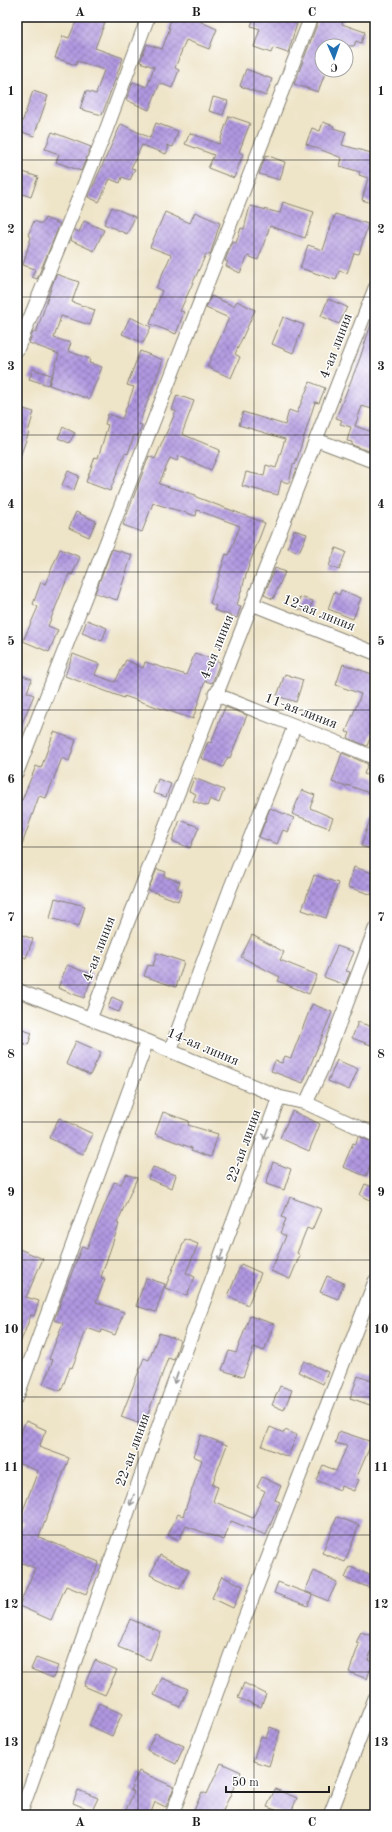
<svg xmlns="http://www.w3.org/2000/svg" width="392" height="1832" font-family="'Old Standard TT',serif">
<style>
.building{fill:url(#building-cross-hatch)}
.lines{fill:none;stroke-linecap:round;stroke-linejoin:round}
.minor-casing{stroke:#858072;stroke-width:15}
.minor{stroke:#fff;stroke-width:13}
.oneway{stroke:#999}
.grid{fill:none;stroke:#1c1c1c;stroke-width:1;stroke-opacity:0.55}
.labels{text-anchor:middle;dominant-baseline:central;stroke-width:3;stroke-linejoin:round;paint-order:stroke}
.street-label{font-size:14px;fill:#1c1c1c;stroke:#fff}
.neatline{fill:none;stroke:#1c1c1c;stroke-width:1.5}
.grid-label{font-size:13px;text-anchor:middle;font-weight:bold;fill:#1c1c1c}
</style>
<defs>
<pattern id="building-cross-hatch" width="8" height="8" patternUnits="userSpaceOnUse"><rect width="8" height="8" fill="#b097e0"/><path d="M0 0l8 8M0 8l8-8" fill="none" stroke="#8e7ab5"/></pattern>
</defs>
<rect width="100%" height="100%" fill="#fff"/>
<filter id="ink" filterUnits="userSpaceOnUse"><feTurbulence type="fractalNoise" baseFrequency=".025" numOctaves="2"/><feDisplacementMap in="SourceGraphic" scale="8" xChannelSelector="R" yChannelSelector="G"/><feConvolveMatrix kernelMatrix="1 2 1 2 8 2 1 2 1" color-interpolation-filters="sRGB"/></filter>
<filter id="wash" filterUnits="userSpaceOnUse"><feTurbulence type="fractalNoise" baseFrequency=".012" numOctaves="4" result="noise"/><feDisplacementMap in="SourceGraphic" scale="16" xChannelSelector="R" yChannelSelector="G"/><feGaussianBlur stdDeviation="0.9" result="paint"/><feColorMatrix in="noise" values="0 0 0 0 0 0 0 0 0 0 0 0 0 0 0 0 0 1.4 0 .05"/><feComposite in="paint" operator="in"/></filter>
<g filter="url(#wash)">
<rect width="100%" height="100%" fill="#eee4c8"/>
<g id="blocks">
<path class="building" d="M78 17H107L95 48 123 58 102 115 80 109 86 91 96 94 104 70 77 61 76 65 55 58 63 36 69 38Z
M172 17H195L202 19 201 22 217 29 209 49 186 40 175 68 179 70 172 88 160 83 149 110 126 100 133 82 147 87 154 67 140 62 147 44 162 49 170 28H168Z
M254 17H299L288 53 273 48 271 53 254 47 260 29 251 26Z
M320 17H345L342 24 365 32 361 43 356 41 354 46H322V72L325 73 318 92 294 84Z
M246 69 272 79 266 96 240 86Z
M33 91 48 96 34 136 19 131Z
M213 97 228 101 223 115 209 111Z
M229 116 250 123 239 152 243 154 234 178 208 168 214 155 185 144 190 133 219 144Z
M323 122 334 126 333 128 346 132 342 145 375 154V204L362 200 368 178 359 175 360 172 340 166 342 158 306 144 312 128 320 131Z
M156 123 178 131 173 147 166 145 169 147 166 154 142 145 131 168 135 169 130 180 122 177 120 183 110 179 99 202 88 197 121 124 150 138Z
M52 132 91 147 81 171 56 162 59 154 45 149Z
M266 155 285 162 280 180 259 174Z
M17 170 38 177 31 197 17 192Z
M283 202 314 212 305 238 270 226 258 260 248 256 240 273 226 266 228 262 225 261 232 242 236 243 241 228 244 229 250 206 280 213Z
M112 207 135 217 127 234 104 224Z
M165 212 190 223 195 212 220 223 210 255 206 254 180 311 184 312 176 334 150 324 162 291 156 288 171 255 150 247Z
M335 214 368 224 359 254 354 253 347 273 339 271 336 280 300 268 308 245 323 250Z
M45 218 60 224 37 279 32 277 35 269 23 265 31 237 28 235 34 221 42 224Z
M84 221 104 230 94 251 70 240 74 230 79 232Z
M56 274 79 282 72 302 95 310 90 325 61 316 54 338 71 343 68 351 90 359 89 363 102 367 89 399 49 385 59 354 29 343 33 332 36 333Z
M211 296 234 306 237 301 255 310 235 354 240 357 231 378 207 367 229 318 206 308Z
M328 299 347 307 339 324 321 316Z
M130 317 151 327 143 343 122 334Z
M283 317 304 325 293 353 272 344Z
M373 318H375V410L362 406 355 426 375 433V453L352 445V442L347 441 351 427 340 424 342 420 336 418 360 358Z
M140 351 163 360 139 424 142 425 138 436 134 435 128 454 125 453 110 491 86 482 95 457 98 458 108 425 105 424 108 414 122 419 134 387 127 385Z
M33 369 51 375 48 385 29 379Z
M310 382 325 388 319 403 315 402 295 465 293 464 289 483 281 481 278 495 242 486 246 472 264 476 266 465 276 468 285 439 239 425 243 412 285 425 289 410 297 413Z
M177 395 194 401 182 434 220 450 211 470 179 456 177 461 170 458 159 484 196 495V497L265 523 249 565 237 605 241 606 237 618 214 610 216 606 210 603 226 554 229 555 240 526 197 510 196 516 153 503 142 532 123 525 149 456 155 459 176 411 172 410Z
M17 407 34 412 28 432H29L18 462H17Z
M63 427 75 433 69 443 58 438Z
M68 471 79 476 74 490 62 485Z
M76 512 96 521 89 537 69 528Z
M294 530 307 534 299 552 288 548Z
M336 548 346 552 339 570 329 566Z
M60 549 80 557 72 575 69 574 48 626 58 630 49 652 23 641 38 607 33 604 41 582 45 584Z
M112 549 132 555 117 600 95 593Z
M275 568 285 572 273 599 264 595Z
M341 590 361 598 353 619 328 609 334 592 339 595Z
M300 597 313 601 308 613 296 608Z
M87 620 107 628 102 641 82 633Z
M195 653 220 662 212 683 205 681 193 719 124 696V698L65 676 73 654 99 664 95 675 115 682 126 660 143 668 145 662 186 675Z
M343 664 375 675V726L367 746 348 738 350 733 346 732 361 694 336 685Z
M17 674 32 679 27 692 34 695 17 735Z
M285 674 303 680 296 702 277 696Z
M225 707 247 715 230 758 228 757 223 767 201 758 208 742 211 743Z
M54 732 76 740 69 761 62 758 46 798 39 796 19 853H17V799L22 800 36 766 41 768Z
M342 753 368 764 364 774 375 778V795L347 785 346 787 332 782Z
M194 778 224 790 219 803 210 799 207 806 193 801 196 794 189 791Z
M158 779 171 784 166 797 153 793Z
M302 790 315 795 310 808 333 818 329 828 292 814Z
M270 808 294 818 288 832 283 830 277 844 259 837Z
M373 811H375V850L361 846Z
M180 820 199 827 190 848 172 841Z
M354 867 375 874V889L373 895 348 887Z
M157 869 166 872 164 876 180 882 177 889 182 891 178 901 148 890Z
M314 875 338 883 326 918 302 910Z
M55 898 85 906 79 926 50 918Z
M17 933 33 939 26 958 17 954Z
M252 935 284 952 280 960 317 975 309 994 278 981 280 977 241 957Z
M337 946 354 952 346 971 350 972 345 985 324 977Z
M157 953 184 962 176 987 144 976 148 965 153 966Z
M67 965 93 975 84 998 58 988Z
M112 997 123 1002 119 1012 108 1008Z
M312 1004 332 1012 303 1083 271 1071 275 1061 282 1063 285 1056 291 1058Z
M358 1022 375 1028V1034L371 1045 352 1038Z
M17 1028 32 1033 28 1045 17 1041Z
M76 1041 101 1052 90 1075 66 1064Z
M337 1060 358 1069 349 1090 328 1081Z
M292 1111 320 1124 309 1151 280 1138Z
M163 1112 189 1121 188 1125 218 1134 211 1157 191 1150 192 1148 155 1134Z
M59 1118 93 1134 83 1154 49 1138Z
M358 1136 375 1143V1154L366 1176 343 1167 353 1143 356 1144Z
M273 1162 291 1169 284 1190 266 1184Z
M153 1167 176 1175 172 1188 148 1179Z
M126 1174 137 1178 117 1223 119 1224 101 1277 105 1279 96 1302 124 1312 115 1335 102 1330 101 1333 87 1328 72 1368 70 1367 61 1391 43 1384 53 1360 49 1359 63 1323 54 1320 82 1246 87 1248 114 1182 121 1184Z
M365 1184 375 1188V1202L360 1195Z
M290 1197 321 1209 312 1230 307 1228 297 1253 300 1255 290 1279 271 1271 286 1236 280 1233 286 1219 282 1217Z
M185 1239 198 1244 186 1273 195 1277 187 1295 165 1288Z
M17 1248 43 1259 26 1297 39 1301 34 1316 31 1315 18 1349H17V1294L22 1280 17 1277Z
M241 1264 261 1273 248 1305 228 1296Z
M327 1276 344 1283 338 1299 320 1292Z
M146 1278 165 1284 156 1312 136 1306Z
M250 1316 274 1324 264 1351 254 1347 243 1377 222 1370 229 1351 236 1353Z
M159 1333 180 1340 174 1360 168 1358 144 1425 121 1417 144 1358 149 1360Z
M304 1361 328 1372 323 1384 298 1372Z
M358 1376 375 1382V1400L373 1406 350 1398Z
M280 1386 292 1390 284 1410 272 1405Z
M26 1421 46 1430 39 1447 69 1458 39 1537 99 1562 86 1594 66 1586 51 1620 19 1606 35 1568 17 1561V1537L23 1522 19 1521 38 1471 17 1463V1441Z
M270 1427 284 1433 285 1430 297 1435 288 1457 262 1446Z
M339 1431 372 1442 356 1479 359 1480 354 1491 341 1486 340 1490 316 1480 323 1465 336 1471 347 1446 335 1443Z
M201 1435 227 1445 212 1485 218 1487 213 1501 253 1518 265 1491 257 1487 262 1477 281 1486 275 1500 280 1502 266 1535 231 1521 224 1540 186 1526 179 1540 168 1535 178 1514 183 1516 202 1460 193 1456Z
M337 1517 359 1525 345 1562 322 1553Z
M160 1555 189 1570 180 1589 150 1575Z
M350 1567 375 1577V1590L345 1578Z
M314 1571 337 1582 328 1601 305 1591Z
M222 1576 243 1586 233 1608 212 1598Z
M278 1582 312 1595 308 1606 274 1593Z
M130 1619 161 1632 150 1660 118 1647Z
M361 1632 375 1637V1643L368 1660 373 1662 367 1679 349 1672 359 1644 356 1643Z
M36 1658 58 1666 53 1678 31 1669Z
M95 1660 117 1670 105 1695 84 1686Z
M162 1678 188 1689 180 1707 154 1695Z
M244 1683 266 1694 261 1707 238 1698Z
M99 1703 122 1714 112 1736 89 1725Z
M270 1727 280 1731 269 1766 253 1761 261 1736 266 1738Z
M155 1733 184 1746 176 1764 147 1750Z
M221 1763 241 1772 221 1815H192L202 1792 207 1794Z
M139 1771 174 1787 166 1807 155 1802 150 1815H133L125 1812 134 1792 130 1790Z
M275 1789 297 1798 290 1815 267 1807Z
M78 1790 98 1798 92 1811 73 1803Z"/>
</g>
</g>
<g filter="url(#ink)">
<use href="#blocks" fill-opacity="0" stroke="#858072" stroke-width="1"/>
<g class="lines">
<defs>
<path id="minor" d="M17 350 105 133 148 17
M317 440 375 462
M252 604 375 653
M215 694C268 716 322 735 375 758
M17 772 311 17
M17 990 147 1041 279 1097 306 1103 375 1135
M90 1019C183 775 282 532 375 288
M170 1051 230 889 294 727
M306 1103 323 1066 375 929
M17 1397 147 1041
M20 1815 175 1380 279 1097
M172 1815 230 1656 375 1281
M330 1815 375 1698"/>
</defs>
<use href="#minor" class="minor-casing"/>
<use href="#minor" class="minor"/>
</g>
<defs><path id="oneway-shaft" d="M-6 0H5M1.5-3L5.5 0L1.5 3" fill="none" stroke-width="1.6" stroke-linecap="round" stroke-linejoin="round"/></defs>
<g class="oneway">
<use href="#oneway-shaft" transform="translate(266 1134) rotate(110)"/>
<use href="#oneway-shaft" transform="translate(221 1256) rotate(110)"/>
<use href="#oneway-shaft" transform="translate(176 1378) rotate(110)"/>
<use href="#oneway-shaft" transform="translate(132 1500) rotate(110)"/>
</g>
</g>
<path class="grid" d="M138 17V1815M254 17V1815M17 160H375M17 297H375M17 435H375M17 572H375M17 710H375M17 847H375M17 985H375M17 1122H375M17 1260H375M17 1397H375M17 1535H375M17 1672H375"/>
<g class="labels">
<g class="street-label">
<text transform="translate(336 346) rotate(-69)">4-ая линия</text>
<text transform="translate(319 613) rotate(22)">12-ая линия</text>
<text transform="translate(217 647) rotate(-68)">4-ая линия</text>
<text transform="translate(301 711) rotate(21)">11-ая линия</text>
<text transform="translate(99 949) rotate(-69)">4-ая линия</text>
<text transform="translate(203 1047) rotate(23)">14-ая линия</text>
<text transform="translate(244 1146) rotate(-70)">22-ая линия</text>
<text transform="translate(133 1450) rotate(-70)">22-ая линия</text>
</g>
</g>
<rect width="392" height="1832" fill="none" stroke="#fff" stroke-width="44"/>
<g transform="translate(334 58) rotate(178)"><circle r="19" fill="#ffffff" stroke="#a4a4a4"/>
<path d="M0-3L7 15L0 10L-7 15Z" fill="#1f6fb2"/>
<text y="-6" font-size="11" font-weight="bold" text-anchor="middle" fill="#1c1c1c">С</text>
</g>
<path d="M226 1786v6h103v-6" fill="none" stroke="#1c1c1c" stroke-width="2"/>
<text x="232" y="1786" font-size="12" fill="#1c1c1c" stroke="#ffffff" stroke-width="3" paint-order="stroke">50 m</text>
<rect x="22" y="22" width="348" height="1788" class="neatline"/>
<g class="grid-label">
<text x="80" y="16">A</text>
<text x="196" y="16">B</text>
<text x="312" y="16">C</text>
<text x="11" y="95">1</text>
<text x="381" y="95">1</text>
<text x="11" y="233">2</text>
<text x="381" y="233">2</text>
<text x="11" y="370">3</text>
<text x="381" y="370">3</text>
<text x="11" y="508">4</text>
<text x="381" y="508">4</text>
<text x="11" y="645">5</text>
<text x="381" y="645">5</text>
<text x="11" y="783">6</text>
<text x="381" y="783">6</text>
<text x="11" y="921">7</text>
<text x="381" y="921">7</text>
<text x="11" y="1058">8</text>
<text x="381" y="1058">8</text>
<text x="11" y="1196">9</text>
<text x="381" y="1196">9</text>
<text x="11" y="1333">10</text>
<text x="381" y="1333">10</text>
<text x="11" y="1471">11</text>
<text x="381" y="1471">11</text>
<text x="11" y="1608">12</text>
<text x="381" y="1608">12</text>
<text x="11" y="1746">13</text>
<text x="381" y="1746">13</text>
<text x="80" y="1826">A</text>
<text x="196" y="1826">B</text>
<text x="312" y="1826">C</text>
</g>
</svg>
